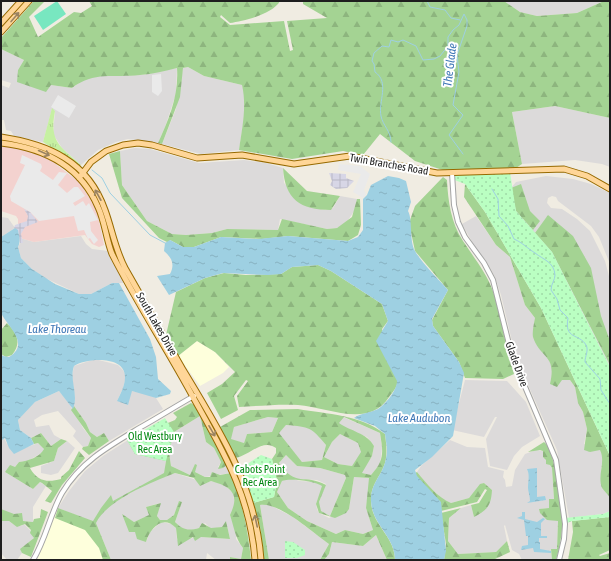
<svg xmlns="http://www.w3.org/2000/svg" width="611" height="561" font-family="'Asap Condensed',sans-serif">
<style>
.residential{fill:#dcdada;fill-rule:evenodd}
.commercial{fill:#f3d2cf}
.education{fill:#feffdc}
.grass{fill:url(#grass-tufts)}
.forest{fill:url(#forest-firs);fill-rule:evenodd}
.park{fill:url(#park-dots)}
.pitch{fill:#78e7c0}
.parking{fill:#eaeaea}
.plaza{fill:url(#plaza-grid)}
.water{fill:url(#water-ripples)}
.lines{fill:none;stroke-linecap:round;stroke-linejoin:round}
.stream{stroke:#9ed0e2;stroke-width:1}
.minor-casing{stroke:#a5a5a5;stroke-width:6}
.major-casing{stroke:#976a00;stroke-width:7}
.minor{stroke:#fff;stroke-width:4}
.major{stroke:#ffd698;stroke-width:5}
.oneway{stroke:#9a8361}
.labels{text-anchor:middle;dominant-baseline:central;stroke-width:4;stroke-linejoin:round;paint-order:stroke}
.street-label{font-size:11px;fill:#1e1e1e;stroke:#fff}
.park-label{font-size:11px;fill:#008710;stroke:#fff}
.water-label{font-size:12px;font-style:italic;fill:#4078b7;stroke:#fff}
</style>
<defs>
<pattern id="grass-tufts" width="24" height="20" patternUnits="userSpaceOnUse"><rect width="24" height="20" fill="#c6f0a2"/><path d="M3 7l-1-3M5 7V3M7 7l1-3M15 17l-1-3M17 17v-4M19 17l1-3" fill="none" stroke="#aacd8b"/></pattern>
<pattern id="forest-firs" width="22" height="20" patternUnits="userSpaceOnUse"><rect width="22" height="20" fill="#a4d393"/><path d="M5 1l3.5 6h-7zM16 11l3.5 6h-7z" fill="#8db57e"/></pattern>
<pattern id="park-dots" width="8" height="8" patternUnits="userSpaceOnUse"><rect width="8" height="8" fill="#baffc2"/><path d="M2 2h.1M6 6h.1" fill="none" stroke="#9fdaa6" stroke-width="1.8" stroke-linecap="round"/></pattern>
<pattern id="plaza-grid" width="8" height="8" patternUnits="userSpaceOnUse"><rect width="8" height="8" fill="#d7d6e6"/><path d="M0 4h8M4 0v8" fill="none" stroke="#b8b7c5"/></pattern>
<pattern id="water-ripples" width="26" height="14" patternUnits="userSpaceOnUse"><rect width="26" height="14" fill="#9ed0e2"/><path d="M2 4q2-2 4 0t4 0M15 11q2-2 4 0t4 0" fill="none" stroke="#88b2c1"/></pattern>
</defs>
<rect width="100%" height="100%" fill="#f0ece2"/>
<path class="residential" d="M504 1H604L577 13 537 16 520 12Z
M1 49 24 60 18 70 51 85 72 88 82 81 95 76 142 75 177 68 176 94 165 127 158 143 128 139 116 142 98 150 81 165 62 148 53 134 55 111 52 109 43 142 14 136 11 131 6 130 4 120H1V85L9 88 11 83 1 80Z
M188 67 204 76 242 85 245 96 244 118 239 150 201 154 162 144 176 109 183 68Z
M555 106 610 118V167L602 164 575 160 522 164 512 112Z
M135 148 150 149 199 163 244 160 266 163 283 168 284 183 306 206 326 210 333 208 340 196 357 199 355 210 346 223 337 228 327 229 280 219 278 230 227 229 212 233 186 235 172 234 147 221 122 185 120 151Z
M546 176 573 179 591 184 610 193V264L599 237 591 226 558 201 556 197 552 196 548 198 547 203 551 208 562 209 577 219 590 231 605 261 610 280V367L567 282 516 211 511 188 516 182Z
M476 216 496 245 510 257 525 305 535 318 533 336 540 349 548 357 553 371 562 379 570 380 575 387 578 403 583 412 587 429 584 444 600 449 603 457 601 470 602 488 610 496V511L603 514 569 518 557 450 516 358 501 295 495 277 487 262 475 247 462 224Z
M1 217 8 218 15 228 1 237Z
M81 236 86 244 92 249 108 251 125 283H112L91 294H79L45 278 32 269 21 258 18 247 20 243V238L34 242Z
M95 359 118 365 123 370 126 376 123 388 117 401 132 391 144 393 156 398 163 409 109 441 104 433 97 437 90 432 86 423 74 406 75 398 72 376 74 366Z
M465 380 507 381 526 402 540 436 522 447 514 456 507 470 490 466 486 439 497 417H495L484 437 452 430Z
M59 391 68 401 83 428 91 438 88 446 83 447 73 436 76 431 58 411 42 415 34 420 36 427 49 425 54 435 61 439 51 446 41 433 31 438 20 430 18 420 27 409 35 402Z
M200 416 206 442 214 448 221 462 218 467 227 465 231 473 205 477 195 472 190 475 171 466 169 452 174 432Z
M268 417 278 418 272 432 247 434 244 443 230 440 234 427Z
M343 417 380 433 382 448 380 465 371 475 361 473 372 456 374 446 367 437 345 428 338 423Z
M286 425 304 426 313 429 326 445 322 460 302 462 278 433Z
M340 434 358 443 362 452 352 466 338 464 324 457 332 442Z
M4 438 7 444 25 448 38 443 44 449 43 452 28 461 19 462 15 467 5 472 33 489 40 482 46 486 33 507V522L23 521 1 509V441Z
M128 440 166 461 164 477 175 473 206 483 211 481 219 483 226 486 233 493 235 506 230 515 236 531V539L243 548 241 559 230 557V560H216L207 553 206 560H111L96 523 58 508 69 491 85 471 103 456ZM179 502H182L175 522 181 528 189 531 199 528 205 523 211 529 222 527 226 522 230 539 201 537 177 540 176 528 172 524 161 522 150 532 146 542 135 532 122 515 134 522 150 515 146 507 160 503 157 516 160 520H167L174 515Z
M450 440 467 447 485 448 488 467 504 471 503 477 505 480 506 487 512 486 515 470 525 454 536 450 544 451 546 460 552 468 554 499 549 508 540 509 558 520 557 549H551L552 560H522L519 554 512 550 505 525 504 526 507 541 496 552 458 554 448 541 449 518 461 508 471 505 474 517 492 490 484 483 480 485 469 498 451 503 444 500 428 486 417 472 421 466Z
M67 441 75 448 58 473 51 475 41 473V466L54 461 58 448Z
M286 455 297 466 320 468 345 475 346 478 330 516 320 511 319 502 326 484 317 480 296 479 287 475 279 463Z
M354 477 370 478 366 508 373 530 363 534 345 530 336 534 307 521 288 508 277 492 282 481 289 478 300 481 317 482 323 486 316 504 317 509 319 513 329 518 349 509Z
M268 504 293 517 329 544 320 560H269L260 505Z
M1 521H9L13 524 21 526 24 524 31 531 34 538 21 549 22 553 17 560H7L1 553Z
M376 535 387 560H324L329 554 332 542 363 546Z"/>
<path class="commercial" d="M3 146 19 148 44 155 79 182 96 207 104 245 99 247 92 244 85 235 34 242 20 238 18 230V219L16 216 1 211V148Z"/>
<path class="education" d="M197 341 215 352 229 367 223 373 200 386 178 356Z
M57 509 94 522 108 560H37Z"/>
<path class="grass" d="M52 108 55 111C49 142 60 146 81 165L80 166 43 142Z"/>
<path class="forest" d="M34 1H45L29 17 38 37 74 12 81 13 92 6 89 1H280C273 14 244 21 230 23L221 15 220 17 230 25 284 21 290 51 293 50 287 21 327 18 303 4V1H504L520 12 537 16 577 13 604 1H610V118L555 106 512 112 522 164 510 172 452 173 415 161 380 134 363 155 343 151 292 159 239 150C242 128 247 107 242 85L204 76 188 67 183 68 180 97 162 144 158 143C169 119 179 95 177 68 165 71 153 74 140 75 114 78 94 71 72 88L51 85 46 92 17 82 18 70 24 60 1 49V38Z
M120 151 122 185 147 221 172 234 186 235 212 233 227 229 278 230 282 219 327 229 337 228 352 217 357 199H360L361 225 358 235 348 241 288 236 262 239 221 237 194 247H183L170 240 169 243 159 238 122 198 109 154Z
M283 168 307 191 340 196 331 210C300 210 285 199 283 168Z
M443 177 447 180C448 201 451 223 463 241 474 258 486 272 493 291 502 318 505 346 514 374L503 379 465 378 459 362 433 326 432 320 448 290 415 251 409 223 415 206Z
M465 184 485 212 541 308 610 456V498C608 494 604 491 602 488 597 475 606 462 600 450L590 452 584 450 587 429 583 412 578 403 575 387 570 380H562L557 387 550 384C557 354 540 359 533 337 532 332 534 323 535 318L525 305 510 257 496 245 464 197Z
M521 184 530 211 540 221 533 230 516 211 511 188Z
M548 215 573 236 591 268 601 316 610 341V365L552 252 535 233Z
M318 265 331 271 382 304 388 321 382 329 398 381C397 387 393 392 389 397 369 429 327 407 298 405 279 404 259 406 239 407L237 396 248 381 246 380 234 396 238 410 221 419 207 393 222 384 235 372 215 352 197 341 178 356 166 335 176 292 205 278 224 273 246 275 281 274 292 267Z
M7 323C17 333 22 343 12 355L6 357 1 354V330Z
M191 403 194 405 227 465 223 468 218 469 221 462 214 448 206 442 200 416 174 432 169 452 171 466 190 475 195 464 197 465 195 472 205 477H210L212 472 220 475 231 473C242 501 248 530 251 560H230V557L241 559 243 548C235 538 234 527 230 515 240 494 232 487 211 481L200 486 194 478 175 473C152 482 107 500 96 523L111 560H103L99 548 85 530 55 518 58 508 93 521 101 508 111 495 113 501 164 473 166 461 135 454 127 440 175 420 177 417 173 413Z
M74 406 86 423 90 432 97 437 104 433 109 441 89 455 82 449 83 447 88 446 91 438 71 410Z
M298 409C327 414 361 415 385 434 386 441 387 451 386 458 384 474 370 483 371 501 372 526 395 536 395 560H387L376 535 363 546 332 542 329 554 324 560H320L329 544C313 533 280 502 260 505L269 560H264L260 527 253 503 274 497 277 481 272 459 276 453V448C263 438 250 455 236 458L220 427 250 410ZM268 417 278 418 272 432 247 434 244 443 231 439 234 427ZM344 417 380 433C383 452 385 460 371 475L362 473 372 456 374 446C367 433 350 431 339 423ZM286 425C310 427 311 427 326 445L322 460 302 462 279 433ZM340 434 358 443 361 452 352 466 338 464 324 457 332 442ZM286 455 297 466 320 468 345 475 346 478 330 516 321 511 319 502 326 485C304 473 296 488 279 463ZM354 477 369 478 366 508 373 530 363 534 345 530 336 534 307 521 288 508 277 492 282 481C290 478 315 481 322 486L316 504 319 513 335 518 346 513 349 509Z
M41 433 51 446 61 439 67 441 58 448 54 461 30 468C37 481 47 483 61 479V477L69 470 79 451 85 458 62 485 51 503 45 501 52 491 42 483 40 482 33 489 5 472 10 465 15 467 19 462C28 461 40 457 44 449L38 443 34 444 31 438Z
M544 442C556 450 563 514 562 529 561 540 559 550 556 560H552L551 549H557L558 521 547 520 540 513 539 509 549 508V499H554L552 468 550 465 546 464V460L543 457V451L540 450 528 452Z
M417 472C427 484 437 497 451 503L469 498 480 484 484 483 492 490C491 505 488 510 474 517L471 505 479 503 487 490 485 489 477 502 441 511 413 474Z
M179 501 182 502 175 522C183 530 188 531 199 528L202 523 211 528 222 527 226 521 230 539 201 537 195 541 193 537 178 546 176 528C163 514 150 528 146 542L137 539 135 532H129L122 514 134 522 149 515 146 507 161 503 157 516 160 520H167L174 515Z
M461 508 449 518 448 541 458 554 496 552 507 541 510 552 493 560H444L446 544 441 513Z
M1 509 14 514 22 513 23 521 33 522 34 519 40 518 41 509 48 512 31 557 22 553 20 549 34 538 30 533 31 530 25 524 17 527 9 521H1Z
M610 517V550L599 555 600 556 610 553V560H568L573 532 572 521Z"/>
<path class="park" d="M510 172 516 211 552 252 610 367V456L541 308 485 212 465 184 452 179V174Z
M165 418 174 432 166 461 135 454 127 440Z
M261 455 272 459 277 481 274 497 253 503 241 468Z
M610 511V517L572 521 565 524V518L603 514Z
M285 541 293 542 305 550V555L297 558H285Z"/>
<path class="pitch" d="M57 1 66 14 43 30 34 16Z"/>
<path class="parking" d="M161 74 162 91 158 96 152 92V75Z
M58 95 76 106 69 118 51 107Z
M22 155 41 164 42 167 40 171 53 180 59 172 67 173 58 185 67 193 74 187H78L85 196 73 203 75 206 83 201 86 206 89 203 98 220 90 222 91 231 98 240 94 244 90 238 88 239 84 230 78 231 74 216 39 221 30 212 11 201 10 196 25 165 20 163Z
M339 164 360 166 370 174 364 190 366 195 363 198 353 192 361 174 338 170Z"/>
<path class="plaza" d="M329 173 346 174V178L354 181 347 188 336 189 330 185 332 181Z
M24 209 30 212 38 222 25 227 21 234 23 243H20L18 231 14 228 15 225 27 221 28 216Z"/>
<path class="water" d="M388 176 399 178 406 181 411 202 408 211C413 220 409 240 415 251 421 262 439 280 448 290L432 319 433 326 459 362 464 373 453 436 432 457 415 470 417 476 441 502 446 551 444 560H395C395 536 372 525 371 501 370 483 384 474 386 458 388 451 386 442 385 434L375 426 354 418C361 413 370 413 378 409 386 404 397 390 397 381L376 341 388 321 382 304 331 271 318 265 292 267 281 274 268 275 223 273 205 278 169 295 157 276 170 274C175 264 172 258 164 251L165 243 170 240 183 247H194L221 237 258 239 288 236 348 241 358 237 363 230V199L367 195 371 185Z
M15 228 18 230C19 236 21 241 18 247L21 258 32 269 55 284 79 294H91L112 283H119L150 339 156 357 158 379 171 391 170 394 156 398 132 391 128 405 117 401C121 393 125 385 125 377 125 355 86 358 74 366 69 380 79 394 73 409L59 391 35 402 18 420 20 430 31 438 34 444 14 454 9 448 5 438 1 441V354L3 356 9 357C31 344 7 326 1 313V237Z
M537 468V497L545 496 546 500 527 503 530 501C530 496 528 491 528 488 528 481 530 475 527 469Z
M522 512H525V519L537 522 543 518 545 519 541 523V536H547V538H539V542H540V549L551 551V553L534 552 533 548 521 550 522 546 528 545V536H526L524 520 517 518 522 516Z"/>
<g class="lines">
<path class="stream" d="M427 1 430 7 445 10 451 18 460 20
M391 142C391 131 383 126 381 116 378 102 390 82 375 72L374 64 372 61 374 53 382 46 389 47 391 40 398 42 403 40 416 46 423 60 434 59 440 56 448 46V37L453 30 459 25 464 14 467 20V26L457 55 459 72 453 105 463 115 449 135 463 154
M92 170 102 178 110 193 150 235 165 243
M492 189 498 199 499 216 508 226 514 239C523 243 527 248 535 253 544 260 554 262 555 275 555 280 551 284 551 290L557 299 560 310 568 318C564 340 579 333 586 345 589 350 585 356 585 362L600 379 601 390 610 404"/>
<defs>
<path id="minor" d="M452 173 454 205 458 222 465 237 484 263 493 280 512 356 556 460 565 524 564 539 559 560
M33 560C46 539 50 514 62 493 81 461 111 445 141 427 159 417 176 406 194 396"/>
<path id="major" d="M1 23 21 1
M1 32 29 1
M1 137C48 144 88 161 105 210 112 229 115 249 125 268 144 301 163 335 182 368 219 429 256 487 261 560
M1 143C44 148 80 165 98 207 105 222 106 239 112 254 137 303 167 349 193 397 224 453 250 495 255 560
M79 178 91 162 106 151 123 145 138 143 152 145 197 158 242 155 294 164 350 156 437 173 564 169 587 176 610 189"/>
</defs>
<use href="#minor" class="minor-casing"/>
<use href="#major" class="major-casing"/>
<use href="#minor" class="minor"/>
<use href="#major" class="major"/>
</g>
<defs><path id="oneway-shaft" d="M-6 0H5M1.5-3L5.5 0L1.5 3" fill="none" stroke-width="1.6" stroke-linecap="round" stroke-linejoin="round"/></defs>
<g class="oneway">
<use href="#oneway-shaft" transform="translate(15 17) rotate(-49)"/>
<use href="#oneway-shaft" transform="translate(44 153) rotate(24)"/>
<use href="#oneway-shaft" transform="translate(98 195) rotate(-119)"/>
<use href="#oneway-shaft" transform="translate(212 431) rotate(60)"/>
<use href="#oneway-shaft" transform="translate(256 521) rotate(-102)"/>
</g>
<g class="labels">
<g class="street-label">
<text transform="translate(389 164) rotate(10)">Twin Branches Road</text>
<text transform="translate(157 324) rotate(60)">South Lakes Drive</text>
<text transform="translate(517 364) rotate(70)">Glade Drive</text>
</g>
<g class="park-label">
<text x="155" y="436">Old Westbury<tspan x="155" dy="13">Rec Area</tspan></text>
<text x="260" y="469">Cabots Point<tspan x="260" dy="13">Rec Area</tspan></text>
</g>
<g class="water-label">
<text transform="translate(450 65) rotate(-83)">The Glade</text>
<text x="57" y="329">Lake Thoreau</text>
<text x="419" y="418">Lake Audubon</text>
</g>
</g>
<rect width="611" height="561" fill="none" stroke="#1e1e1e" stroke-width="4"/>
</svg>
